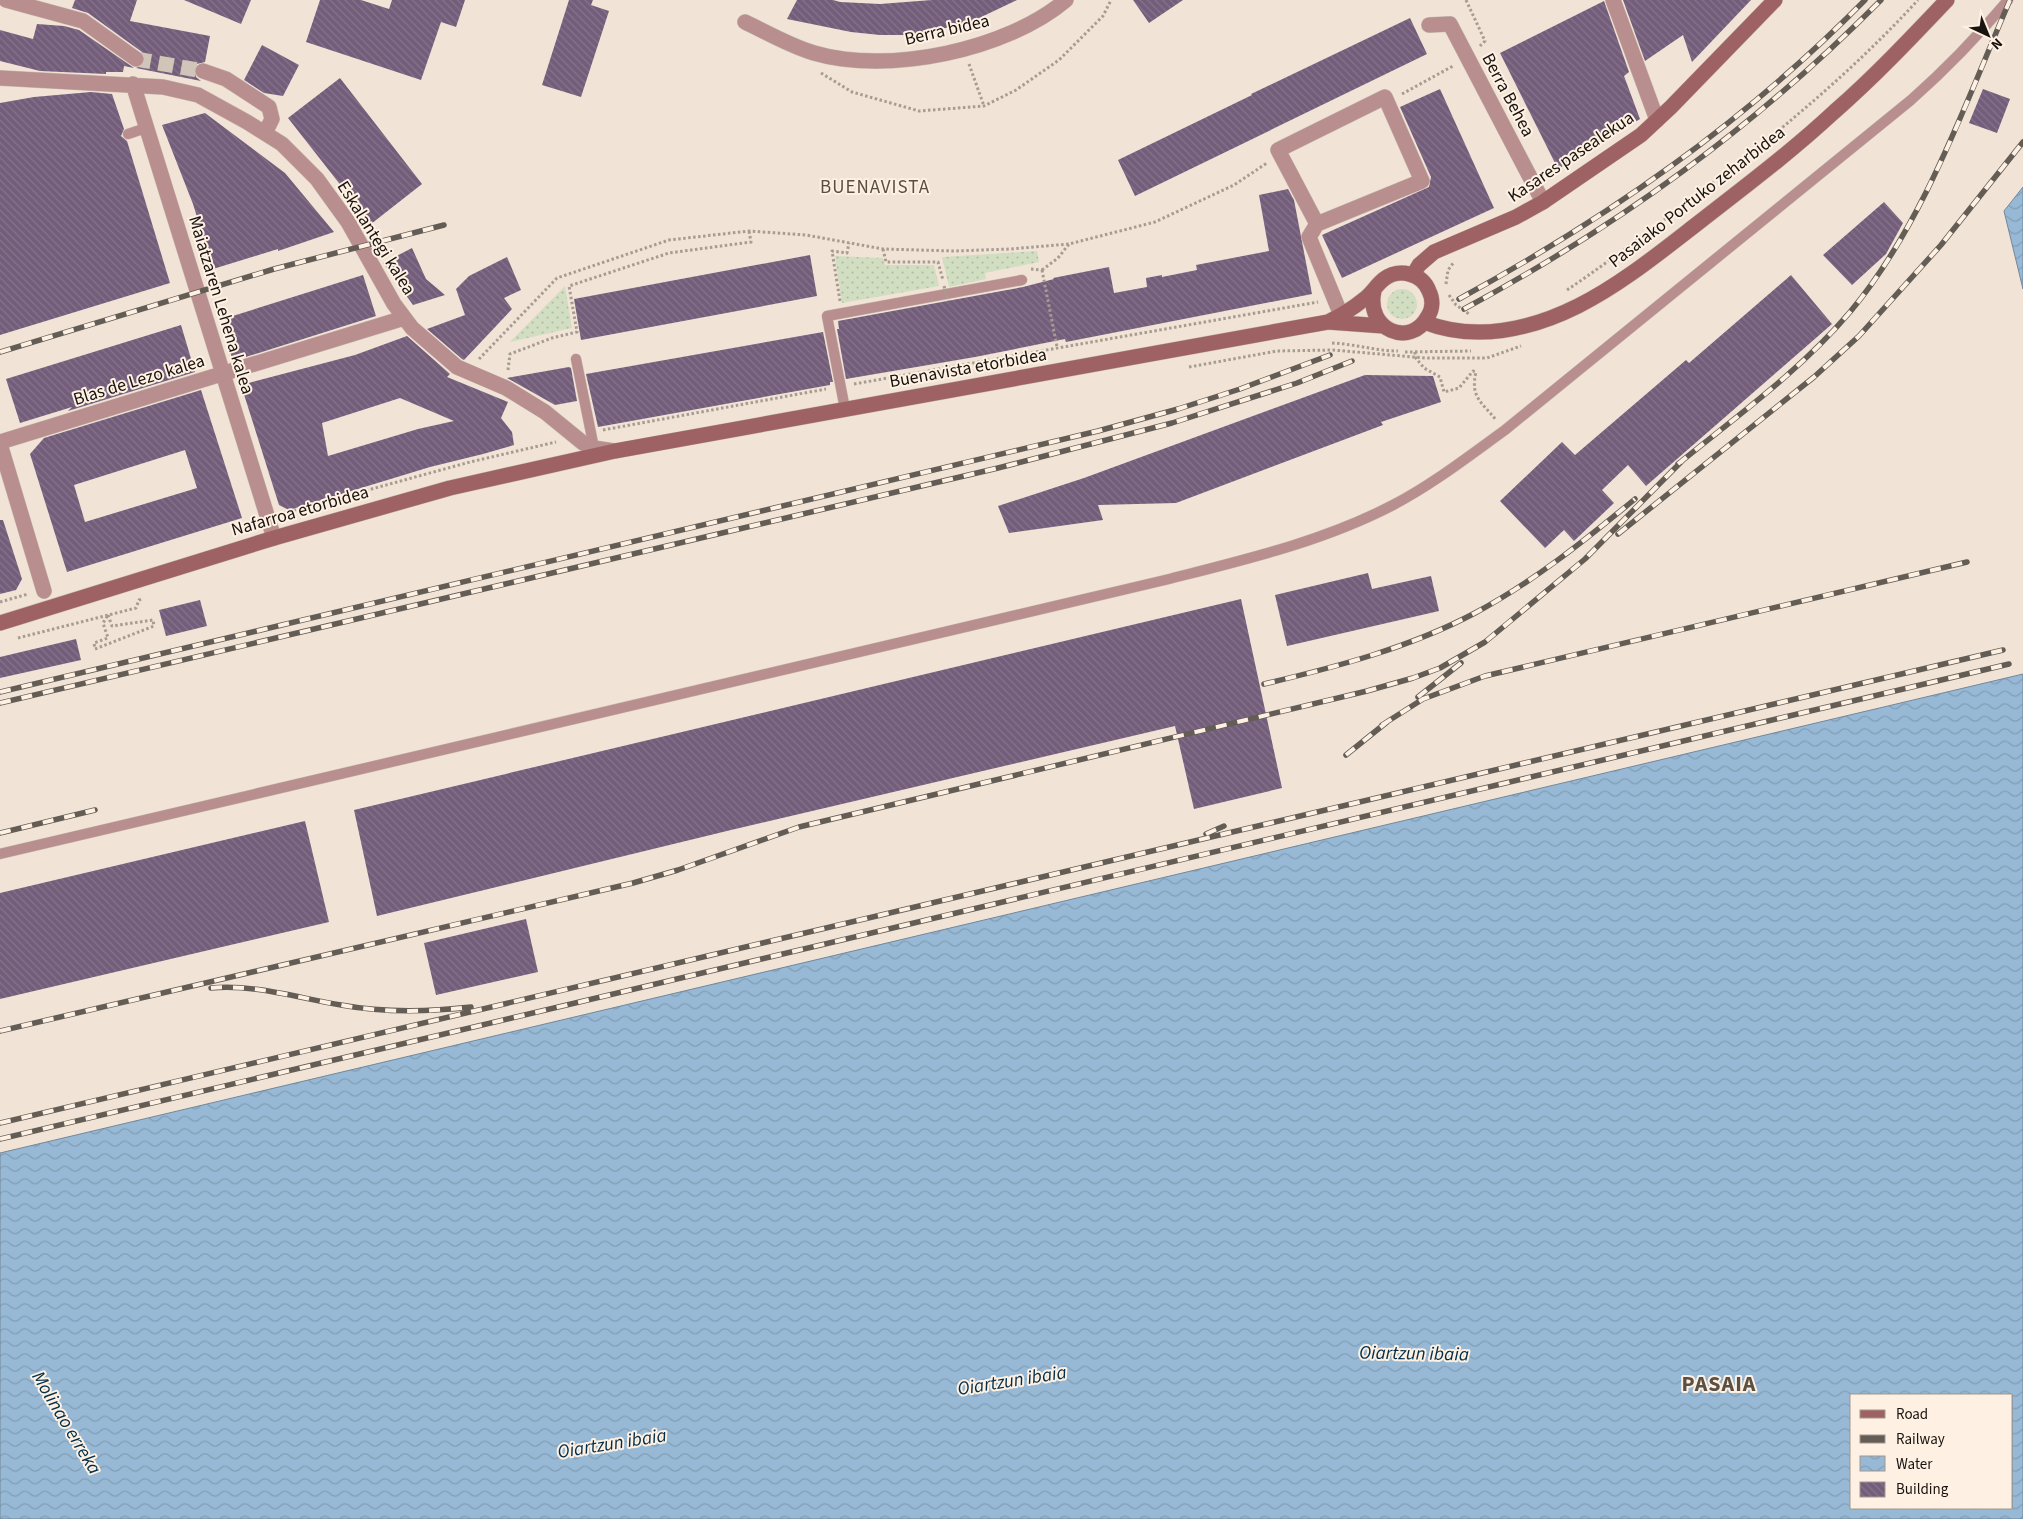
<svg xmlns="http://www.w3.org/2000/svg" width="2023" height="1519" font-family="'Source Sans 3',sans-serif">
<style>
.grass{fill:url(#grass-dots)}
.water{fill:url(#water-waves);stroke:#71879a;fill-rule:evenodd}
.building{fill:url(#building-back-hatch);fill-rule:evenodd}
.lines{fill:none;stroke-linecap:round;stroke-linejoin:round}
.street-tunnel{stroke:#d0c5b8;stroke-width:15;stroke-dasharray:15 8;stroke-linecap:butt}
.lane-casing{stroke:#cabeb2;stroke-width:11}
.street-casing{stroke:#cabeb2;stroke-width:16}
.secondary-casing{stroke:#cabeb2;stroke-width:16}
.path{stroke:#a69c91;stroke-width:3;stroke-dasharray:2.5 2.5;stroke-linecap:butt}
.lane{stroke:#b88e8e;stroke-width:10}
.street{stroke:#b88e8e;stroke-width:15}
.secondary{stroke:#9e6265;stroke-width:15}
.rail-casing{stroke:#645d55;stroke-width:5.5}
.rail{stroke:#fef1e3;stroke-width:4;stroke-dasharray:11;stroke-linecap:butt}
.path-bridge{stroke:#a69c91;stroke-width:3;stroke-dasharray:2.5 2.5;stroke-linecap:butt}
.labels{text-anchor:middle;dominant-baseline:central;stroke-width:4;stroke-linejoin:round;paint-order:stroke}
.street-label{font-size:18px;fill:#18130f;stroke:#fef1e3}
.neighbourhood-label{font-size:19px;letter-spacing:1px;fill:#5a4f43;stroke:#fef1e3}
.water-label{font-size:19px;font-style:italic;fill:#012d48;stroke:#fef1e3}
.district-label{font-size:22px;font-weight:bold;letter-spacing:1px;fill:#5a4f43;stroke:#fef1e3}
</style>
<defs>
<pattern id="grass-dots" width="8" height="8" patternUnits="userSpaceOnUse" patternTransform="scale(1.25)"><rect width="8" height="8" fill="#d1dec1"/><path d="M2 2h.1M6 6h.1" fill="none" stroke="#b3bea5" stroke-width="1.8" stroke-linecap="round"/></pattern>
<pattern id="water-waves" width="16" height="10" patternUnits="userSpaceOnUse" patternTransform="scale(1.25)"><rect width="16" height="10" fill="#97b9d5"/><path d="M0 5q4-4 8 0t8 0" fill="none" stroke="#819eb6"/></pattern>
<pattern id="building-back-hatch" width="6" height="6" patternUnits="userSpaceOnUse" patternTransform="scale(1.25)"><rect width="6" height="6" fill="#735d7b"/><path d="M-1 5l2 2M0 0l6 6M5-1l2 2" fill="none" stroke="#85748a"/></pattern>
</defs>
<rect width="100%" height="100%" fill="#f1e4d6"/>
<path class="grass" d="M1037 251 1039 262 985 273 986 279 949 287 942 257Z
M835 256 883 258 885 265H934L939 286 842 303Z
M565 286 572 328 510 342Z
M1387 304a15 15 0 1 1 30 0a15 15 0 1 1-30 0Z"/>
<path class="water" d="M2023 187V289L2004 211Z
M2023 674V1519H0V1153ZM2012 1395V1508H1852V1395Z"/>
<path class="building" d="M75 0H137L130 21 210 36 205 62 197 64 194 68 196 77 201 81 136 68 143 65 145 60 142 52 88 13 72 8Z
M184 0H251L241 24Z
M320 0H361L389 9 392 0H465L456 27 441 22 421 80 306 42Z
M569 0H593L591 5 609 11 581 97 542 85Z
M797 0H833L840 2 880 4 932 0H1017L975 20 920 35H880L851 32 787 19Z
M1133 0H1183L1149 23Z
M1623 0H1751L1692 62 1683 35 1645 61Z
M1604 1 1629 72 1624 76 1640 119 1558 169 1500 53Z
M1410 18 1427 54 1135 196 1118 160 1252 95 1251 94Z
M37 24 64 26 79 30 134 68 124 66 123 72H106V74L40 71 0 61V30L33 39Z
M262 45 299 65 283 96 264 93 244 80Z
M340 78 422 184 371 224 288 118Z
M1440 89 1494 208 1342 278 1322 235 1429 187 1431 177 1400 107Z
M1983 89 2010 99 1997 133 1969 123Z
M91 92 112 94 124 129 121 136 127 141 170 283 0 335V103L34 97Z
M205 113 285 173 334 232 278 251V249L213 269 193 204 162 125Z
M1288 189 1294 200 1312 294 1066 342 1065 339 975 357 846 379 837 329H839L838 321 1023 287 1054 279 1053 278 1109 267 1114 293 1147 287 1146 278 1162 275V277L1197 270 1196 265 1269 251 1259 195Z
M1884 202 1903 223 1886 254 1852 285 1823 255Z
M412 248 426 279 445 295 413 305 383 263Z
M810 255 817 296 581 340 574 299Z
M507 257 521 290 504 298 512 309 464 360 462 359 427 329 465 315 456 289 469 276Z
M363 275 376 316 233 361 220 320Z
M1791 275 1832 324 1646 486 1628 465 1602 490 1614 503 1574 541 1564 530 1545 548 1500 501 1562 442 1575 455 1686 360 1689 363Z
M181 325 195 372 68 411 72 407 20 423 6 379Z
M823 332 833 382H830V385L598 427 586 374Z
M407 336 450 374 447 377 508 402 501 418 512 432 514 445 483 454 430 467 289 510 279 505 241 385 355 355ZM400 398 454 421 418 429 328 456 322 423Z
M569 367 571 368 577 401 555 405 507 378Z
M1365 375 1433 376 1441 402 1381 422 1383 425 1176 503 1098 505 1103 520 1009 533 998 506 1084 478Z
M201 390 242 518 67 572 30 454 44 438ZM185 450 197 488 85 522 74 485Z
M0 520H3L22 579 16 590 0 594Z
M1368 573 1372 589 1431 576 1439 611 1287 646 1275 595Z
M1241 599 1282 788 1194 809 1175 726 731 830 377 916 354 810Z
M200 600 207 626 166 636 159 610Z
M76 639 81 660 0 678V657Z
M305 821 329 922 0 999V893Z
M526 919 538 972 436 995 424 943Z"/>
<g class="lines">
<path class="street-tunnel" d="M136 59 203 71"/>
<defs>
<path id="lane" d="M128 134 146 128
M576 359 594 448
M845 409 827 316 1022 280
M0 854 1165 580C1243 560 1322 542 1393 505 1433 484 1469 456 1505 430L1911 100C1946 69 1978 36 2008 0"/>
<path id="street" d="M6 0 83 21 136 59
M1613 0 1657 120
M745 22C768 33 790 46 814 53 888 75 1007 50 1066 0
M1429 25 1450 24 1543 202
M203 71 226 79 269 107 272 119 265 133
M0 78 163 87 198 95 247 122 282 144 317 179 348 222 394 304 412 328 457 367 506 388 545 412 583 443 594 448 614 451
M133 84 274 538
M1385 97 1422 181 1317 224 1278 150Z
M1317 224 1309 237 1341 315
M0 442 404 318
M0 444 44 591"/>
<path id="secondary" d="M1413 275 1419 265 1434 252 1516 217 1543 202 1641 135 1671 107 1775 0
M1328 322C1340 316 1352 309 1363 300 1372 294 1376 285 1384 279 1399 268 1422 273 1429 291 1433 299 1433 309 1428 316 1411 349 1365 330 1374 291
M1424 322C1475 342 1530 330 1578 306 1622 284 1663 250 1702 220 1747 185 1792 151 1834 112 1874 77 1910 39 1947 0
M0 623 274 538 450 488 615 451 1328 322 1383 326"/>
</defs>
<use href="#lane" class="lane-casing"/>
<use href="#street" class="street-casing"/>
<use href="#secondary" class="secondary-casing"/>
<path class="path" d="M1466 0 1485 41 1480 46
M969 64 984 106
M821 73 852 92 919 111 984 106 1016 90 1059 60 1103 16 1111 0
M1402 94 1453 66
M883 249 886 262H938L943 280
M1031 269 1042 270
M1042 270 1057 347
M1042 270 1058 258 1069 244
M1446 284 1448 270 1454 262
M1567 290C1613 259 1657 225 1702 191 1778 133 1853 71 1918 0
M1449 295 1456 305 1469 314
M840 301 832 251 847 253 849 243
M1332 343C1355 344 1376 351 1398 351
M1405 352 1471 351
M1415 352V357L1424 368 1440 377 1444 392 1459 388 1473 371 1476 372C1470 398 1482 402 1496 420
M479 359 557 278 669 240 749 231 806 235 883 249 954 251 1010 249 1069 244 1155 222 1234 185 1267 163
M1189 367 1277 351 1333 350 1425 358H1487L1521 346
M508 370 510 354 552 338 577 332 569 286 669 253 751 242 749 231
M854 384 1318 302
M603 430 826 389
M284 513 470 462 556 442
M0 602 28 594
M108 615 112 626 153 620 154 626 95 649 94 643 108 638 103 623Z
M18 638 136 608 139 600 142 599"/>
<use href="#lane" class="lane"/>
<use href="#street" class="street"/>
<use href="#secondary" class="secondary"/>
<defs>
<path id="rail" d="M1459 299C1609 217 1745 122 1865 0
M1464 309C1620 225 1756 126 1881 0
M0 352 274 269 444 225
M1678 464C1737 416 1800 371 1850 312 1923 225 1965 104 2010 0
M1618 534 1814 377 1859 336 1941 245 2023 142
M1264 684C1336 667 1409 648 1475 613 1533 582 1584 541 1635 499
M0 692 1098 431 1178 409 1240 389 1330 355
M1418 697 1461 663
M0 703 998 468 1172 423 1297 383 1352 361
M1382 725 1423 699 1485 676 1967 562
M1346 755 1387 722
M0 833 95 810
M1206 834 1224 826
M211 988C255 984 298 998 341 1005 385 1013 427 1012 471 1007
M0 1031 633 883 678 870 799 827 1367 691 1413 678 1440 668 1485 642 1585 559 1683 460
M0 1123 2003 650
M0 1139 2009 664"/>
</defs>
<use href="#rail" class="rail-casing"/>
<use href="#rail" class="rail"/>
<path class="path-bridge" d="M944 286 948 301"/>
</g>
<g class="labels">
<g class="street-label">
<text transform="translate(947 30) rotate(-13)">Berra bidea</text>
<text transform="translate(1508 95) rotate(62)">Berra Behea</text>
<text transform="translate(1571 157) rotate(-34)">Kasares pasealekua</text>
<text transform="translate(1697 197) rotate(-38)">Pasaiako Portuko zeharbidea</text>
<text transform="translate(376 238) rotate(58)">Eskalantegi kalea</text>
<text transform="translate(221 305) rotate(73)">Maiatzaren Lehena kalea</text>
<text transform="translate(968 368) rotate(-10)">Buenavista etorbidea</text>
<text transform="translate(139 380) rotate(-17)">Blas de Lezo kalea</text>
<text transform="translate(300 511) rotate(-16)">Nafarroa etorbidea</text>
</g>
<g class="neighbourhood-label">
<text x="875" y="187">BUENAVISTA</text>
</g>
<g class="water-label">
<text transform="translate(1414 1354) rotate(1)">Oiartzun ibaia</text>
<text transform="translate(1012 1381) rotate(-9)">Oiartzun ibaia</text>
<text transform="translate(66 1423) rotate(59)">Molinao erreka</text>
<text transform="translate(612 1444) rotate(-9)">Oiartzun ibaia</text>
</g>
<g class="district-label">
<text x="1719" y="1384">PASAIA</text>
</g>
</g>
<rect x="1850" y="1394" width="162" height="115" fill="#fef1e3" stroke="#a2988e"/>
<rect x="1860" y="1410" width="25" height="8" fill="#9e6265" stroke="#a2988e"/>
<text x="1896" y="1419" font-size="15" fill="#18130f">Road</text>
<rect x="1860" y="1435" width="25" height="8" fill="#645d55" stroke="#a2988e"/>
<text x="1896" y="1444" font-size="15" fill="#18130f">Railway</text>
<rect x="1860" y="1456" width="25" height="15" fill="url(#water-waves)" stroke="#a2988e"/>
<text x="1896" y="1469" font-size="15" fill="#18130f">Water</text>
<rect x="1860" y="1482" width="25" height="15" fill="url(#building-back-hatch)" stroke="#a2988e"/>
<text x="1896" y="1494" font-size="15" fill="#18130f">Building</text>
<g transform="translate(1988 35) rotate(136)" stroke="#fef1e3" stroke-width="4" paint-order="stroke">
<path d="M0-4L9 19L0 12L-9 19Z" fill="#18130f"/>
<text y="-8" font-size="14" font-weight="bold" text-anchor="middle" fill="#18130f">N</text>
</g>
</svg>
